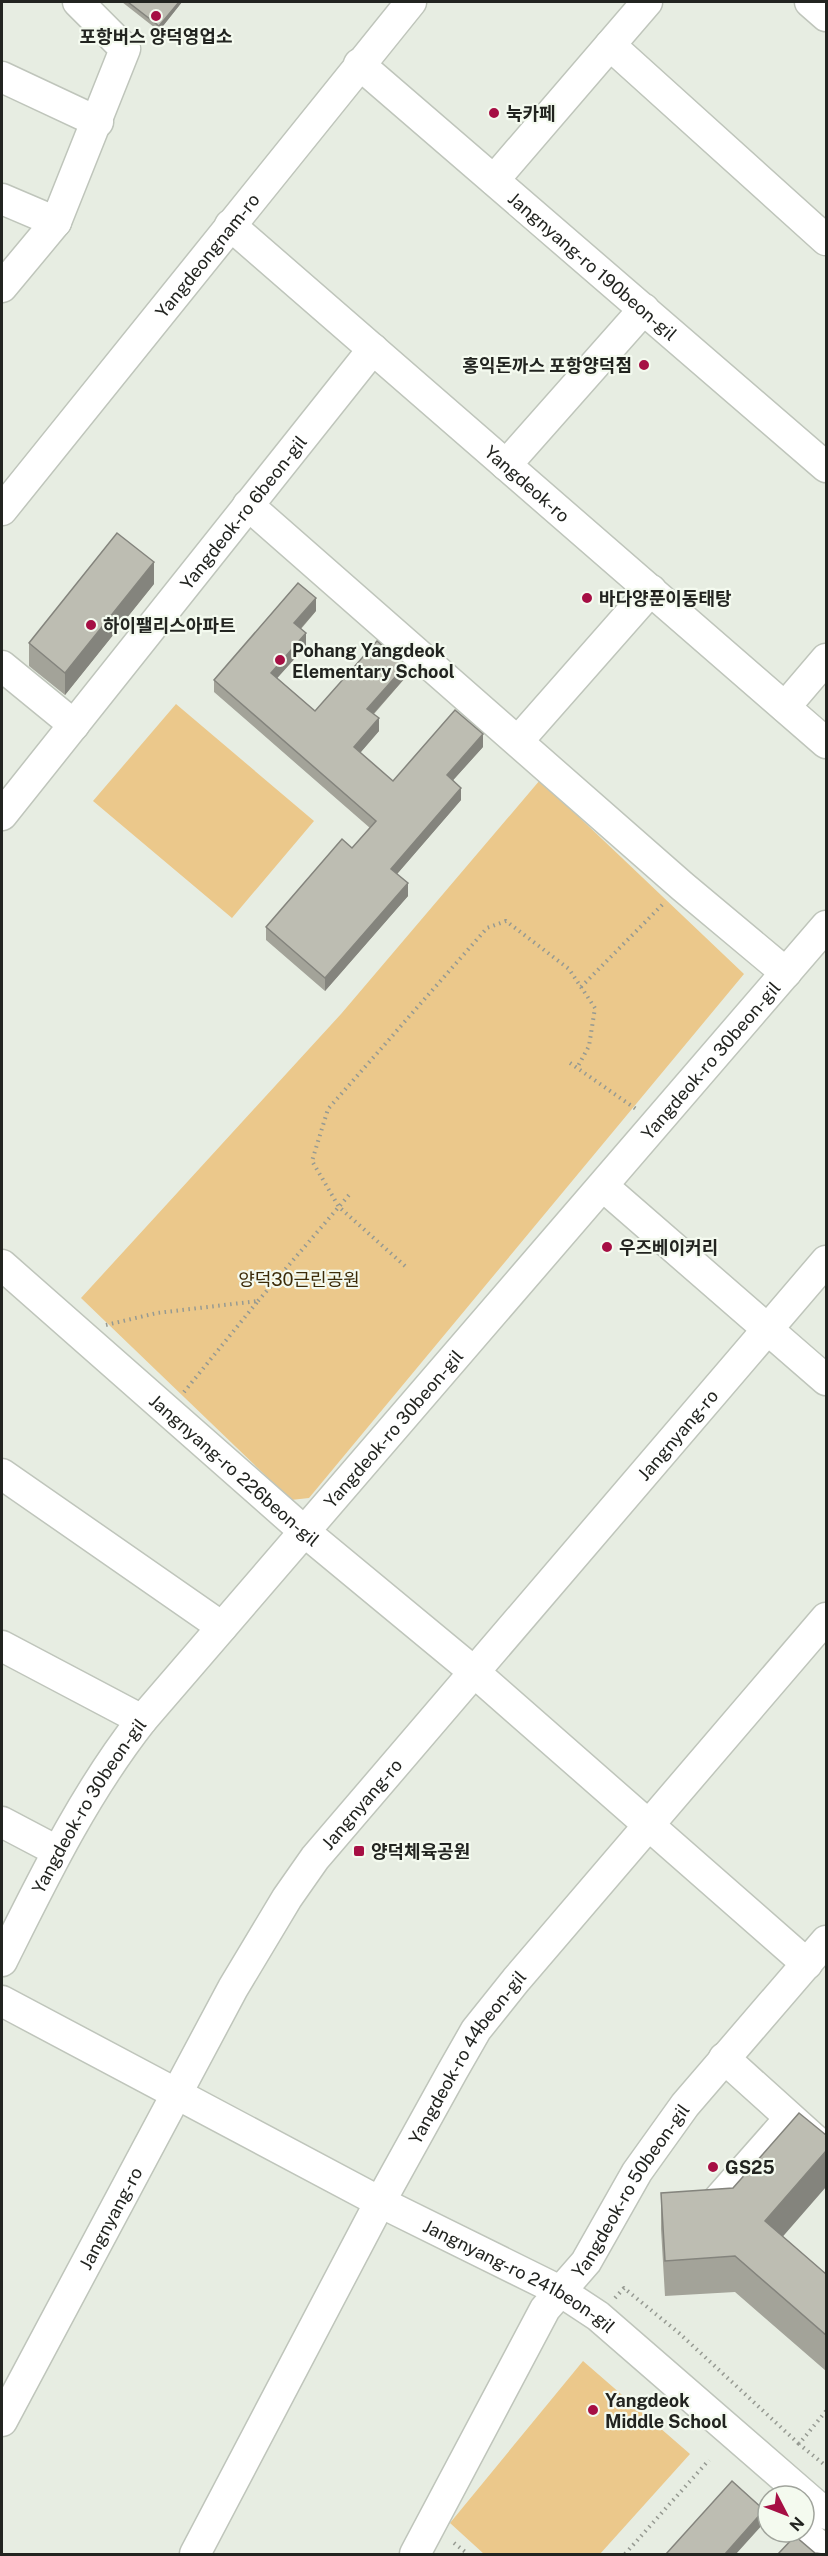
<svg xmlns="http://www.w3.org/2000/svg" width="828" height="2556" font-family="'Public Sans','Noto Sans KR',sans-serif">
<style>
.green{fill:#ebc88b}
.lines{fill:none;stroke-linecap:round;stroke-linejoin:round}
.minor-casing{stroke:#bfc5bb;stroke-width:33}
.path{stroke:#969a92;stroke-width:4;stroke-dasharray:1.5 4.5;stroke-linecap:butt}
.minor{stroke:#fff;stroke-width:30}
.wall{fill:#a3a399}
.shaded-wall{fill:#84847d}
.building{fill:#bdbdb2;stroke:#84847d;stroke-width:1.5}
.poi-dot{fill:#a60f44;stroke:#f4faef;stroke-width:2}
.labels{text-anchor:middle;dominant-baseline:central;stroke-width:4.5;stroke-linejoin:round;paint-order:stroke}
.poi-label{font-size:18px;font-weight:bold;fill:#222420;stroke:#f4faef;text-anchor:start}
.street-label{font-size:18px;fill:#222420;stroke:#f4faef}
.park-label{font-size:18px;fill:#3c2b08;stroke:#f4faef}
</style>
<rect width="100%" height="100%" fill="#e7ede2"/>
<path class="green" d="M176 704 314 821 232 918 93 801Z
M540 780 744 974 309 1498 291 1500 81 1298 341 1014Z
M583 2361 690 2454 600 2554H484L450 2523Z"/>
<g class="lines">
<defs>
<g id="minor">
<path d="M810 2 826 16"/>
<path d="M610 45 826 240"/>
<path id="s1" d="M359 64 826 467"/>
<path d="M2 77 98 122"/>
<path d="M494 180 647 2"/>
<path d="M2 199 56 222 125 49 78 2"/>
<path id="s2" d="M230 225 826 743"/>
<path d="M2 287 56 222"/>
<path d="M506 465 644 309"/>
<path d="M248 505 682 886 786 973"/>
<path id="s3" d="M2 510 411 2"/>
<path d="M2 666 74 725"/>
<path d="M785 707 826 659"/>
<path d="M518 741 651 590"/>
<path id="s4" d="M2 815 373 349"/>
<path d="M604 1187 826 1380"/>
<path id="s5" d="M2 1265 305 1532 473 1671 807 1964"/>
<path d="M2 1474 222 1627"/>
<path d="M2 1646 142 1720"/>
<path d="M2 1822 57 1851"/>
<path id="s6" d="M2 1961C44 1877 84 1794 142 1720L826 926"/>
<path id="s7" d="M2 2001 380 2202 560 2291 598 2316 826 2514"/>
<path d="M724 2058 826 2150"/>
<path d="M718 2200 790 2118"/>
<path id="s8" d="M2 2421 233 1988 287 1898 315 1858 826 1261"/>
<path d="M803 2532 826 2552"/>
<path id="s9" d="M195 2554 380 2202 452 2072 476 2030 516 1980 826 1618"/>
<path id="s10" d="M415 2554 545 2309 586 2262 637 2172 685 2105 826 1941"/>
</g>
</defs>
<use href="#minor" class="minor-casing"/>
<path class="path" d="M581 987 665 902
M570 1063 636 1109
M405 1266 339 1207 312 1161 328 1109 487 928 506 921 569 969 595 1008 589 1046 577 1068
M258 1301 349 1195
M106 1325 157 1313 258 1301 184 1392
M615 2298 624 2288 679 2333 799 2444
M826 2411 799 2444 826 2466
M454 2543 468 2554
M625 2554 709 2460"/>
<use href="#minor" class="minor"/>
</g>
<path class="wall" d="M122 2H182L159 31Z
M154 584 65 695 29 666V643Z
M316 611 301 629 306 646 277 678 315 711 405 678 374 714 379 731 360 753 393 781 483 747 453 780 461 800 397 874 408 896 325 991 266 940V927L352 848 370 828 214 692V680Z
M661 2193 783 2237 826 2274V2371L735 2292 665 2296 661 2229Z"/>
<path class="shaded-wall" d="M179 2H182L159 31V26Z
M154 562V584L65 695V673Z
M316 598V611L294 636V623Z
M306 633V646L271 685V673Z
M405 666V678L367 721V709Z
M379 718V731L354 760V747Z
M483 734V747L447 787V775Z
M461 788V800L391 881V869Z
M408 883V896L325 991V978Z
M826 2151V2187L765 2257V2221Z
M764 2510V2523L736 2554H725Z"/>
<path class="building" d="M128 2H179L159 26Z
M117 533 154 562 65 673 29 643Z
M298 583 316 598 294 623 306 633 271 673 315 711 377 641 405 666 367 709 379 718 354 747 393 781 455 710 483 734 447 775 461 788 391 869 408 883 325 978 266 927 342 839 352 848 376 821 214 680Z
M799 2113 826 2135V2151L765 2221 826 2274V2335L735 2256 665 2261 661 2193 733 2188Z
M732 2481 764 2510 725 2554H666Z
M795 2536 815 2553 823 2554H778Z"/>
<g class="poi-dot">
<circle cx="156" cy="16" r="6"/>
<circle cx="494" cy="113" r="6"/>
<circle cx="644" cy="365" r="6"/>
<circle cx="587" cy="598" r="6"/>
<circle cx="91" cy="625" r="6"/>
<circle cx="280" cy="660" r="6"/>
<circle cx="607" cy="1247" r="6"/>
<rect x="353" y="1845" width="12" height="12" rx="3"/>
<circle cx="713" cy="2167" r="6"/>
<circle cx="593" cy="2410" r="6"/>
</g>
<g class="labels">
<g class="poi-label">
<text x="156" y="36" text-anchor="middle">포항버스 양덕영업소</text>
<text x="506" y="113">눅카페</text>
<text x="632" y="365" text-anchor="end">홍익돈까스 포항양덕점</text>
<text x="599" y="598">바다양푼이동태탕</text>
<text x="103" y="625">하이팰리스아파트</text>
<text x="292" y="650">Pohang Yangdeok<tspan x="292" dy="21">Elementary School</tspan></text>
<text x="619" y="1247">우즈베이커리</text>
<text x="371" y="1851">양덕체육공원</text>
<text x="725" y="2167">GS25</text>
<text x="605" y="2400">Yangdeok<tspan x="605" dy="21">Middle School</tspan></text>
</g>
<g class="street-label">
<text stroke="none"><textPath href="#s3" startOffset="327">Yangdeongnam-ro</textPath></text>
<text stroke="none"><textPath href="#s1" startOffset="309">Jangnyang-ro 190beon-gil</textPath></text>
<text stroke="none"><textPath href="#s2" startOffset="394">Yangdeok-ro</textPath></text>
<text stroke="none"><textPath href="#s4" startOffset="387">Yangdeok-ro 6beon-gil</textPath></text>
<text stroke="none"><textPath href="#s6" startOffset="1150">Yangdeok-ro 30beon-gil</textPath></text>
<text stroke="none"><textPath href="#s6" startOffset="664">Yangdeok-ro 30beon-gil</textPath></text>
<text stroke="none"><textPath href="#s8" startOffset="1202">Jangnyang-ro</textPath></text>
<text stroke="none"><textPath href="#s5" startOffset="310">Jangnyang-ro 226beon-gil</textPath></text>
<text stroke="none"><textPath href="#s8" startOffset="716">Jangnyang-ro</textPath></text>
<text stroke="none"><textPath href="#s6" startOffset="178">Yangdeok-ro 30beon-gil</textPath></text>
<text stroke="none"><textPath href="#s9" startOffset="567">Yangdeok-ro 44beon-gil</textPath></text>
<text stroke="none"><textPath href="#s10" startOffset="424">Yangdeok-ro 50beon-gil</textPath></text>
<text stroke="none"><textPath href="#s8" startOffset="230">Jangnyang-ro</textPath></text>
<text stroke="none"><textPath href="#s7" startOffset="586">Jangnyang-ro 241beon-gil</textPath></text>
</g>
<g class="park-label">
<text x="299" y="1279">양덕30근린공원</text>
</g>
</g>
<rect width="828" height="2556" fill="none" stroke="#222420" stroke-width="6"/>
<g transform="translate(786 2514) rotate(132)"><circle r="28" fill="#f4faef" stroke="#a0a49c" stroke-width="1.5"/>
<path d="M0-4.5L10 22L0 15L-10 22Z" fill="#a60f44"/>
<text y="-9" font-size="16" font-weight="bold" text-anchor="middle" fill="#222420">N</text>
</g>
</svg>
